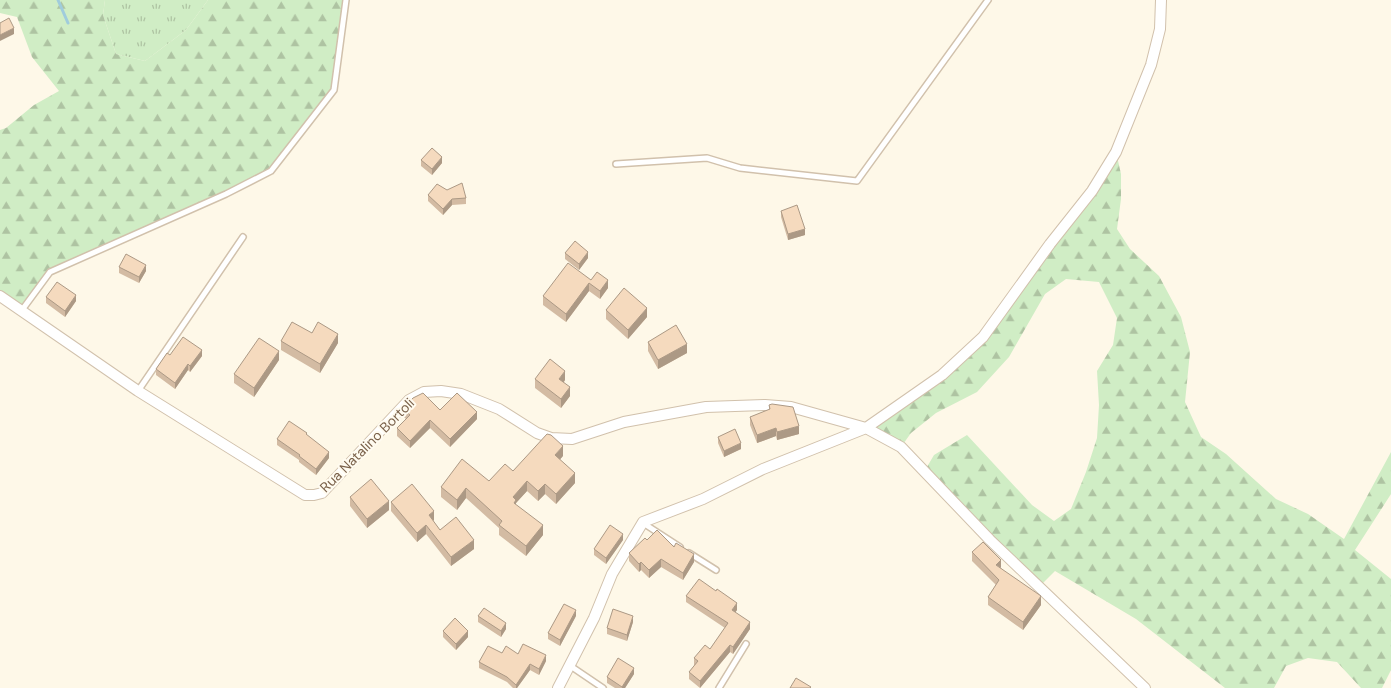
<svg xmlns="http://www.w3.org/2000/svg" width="1391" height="688" font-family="'DM Sans',sans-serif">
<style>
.grass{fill:url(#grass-tufts)}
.forest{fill:url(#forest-firs)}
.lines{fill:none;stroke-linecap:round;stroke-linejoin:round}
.stream{stroke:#a0ccdc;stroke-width:3}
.lane-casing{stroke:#d1c1ac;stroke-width:8}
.street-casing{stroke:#d1c1ac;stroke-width:12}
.lane{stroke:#fff;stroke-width:5}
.street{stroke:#fff;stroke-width:10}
.wall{fill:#d3bba3}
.shaded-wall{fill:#ac9985}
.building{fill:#f5dabe;stroke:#ac9985}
.labels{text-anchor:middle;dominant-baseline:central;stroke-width:4;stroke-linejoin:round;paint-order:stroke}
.street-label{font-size:14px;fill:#7a614a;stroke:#fffbf0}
</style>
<defs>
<pattern id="grass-tufts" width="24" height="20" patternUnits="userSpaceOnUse" patternTransform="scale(1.25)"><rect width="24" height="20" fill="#d0edc5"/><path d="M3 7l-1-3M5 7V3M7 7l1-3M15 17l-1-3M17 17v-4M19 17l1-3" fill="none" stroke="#aec3a2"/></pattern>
<pattern id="forest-firs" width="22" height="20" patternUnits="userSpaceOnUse" patternTransform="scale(1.25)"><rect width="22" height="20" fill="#d0edc5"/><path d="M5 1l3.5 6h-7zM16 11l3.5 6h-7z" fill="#aec3a2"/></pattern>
</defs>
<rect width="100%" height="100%" fill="#fef8e8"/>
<path class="grass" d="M105 0H208L186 30 145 61 116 54 103 15Z"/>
<path class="forest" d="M0 0H105L103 15 116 54 145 61 186 30 208 0H346L334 90 271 171 50 272 22 310 0 296V130L6 128 34 105 59 91 32 57 17 17 0 13Z
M1116 152 1121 174V199L1117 229 1130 249 1159 276 1181 317 1190 352 1185 402 1201 437 1226 454 1276 499 1308 514 1344 539 1391 452V494L1355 550 1391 579V670L1382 688H1361L1337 662 1308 658 1286 666 1274 688H1225L1136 619 1055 571 1039 587 924 472 934 455 967 435 1032 505 1054 521 1071 509 1086 472 1097 438 1099 405 1097 371 1113 345 1117 318 1099 282 1066 279 1045 294 1009 357 977 392 936 413 911 433 901 447 866 428 942 375 983 337Z"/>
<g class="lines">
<path class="stream" d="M58 0 68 23"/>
<defs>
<path id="lane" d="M616 164 707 158 740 168 857 181 988 0
M22 310 50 272 226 194 271 171 334 90 346 0
M138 391 243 237
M643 523 680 547
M689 553 716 570
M569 665 603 688
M719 688 746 644"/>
<path id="street" d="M0 296 138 391 305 495H314L322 493 409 400 424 392 441 391 461 394 499 409 537 433 551 438 572 439 624 422 706 407 765 405 791 407 866 428 901 447 990 540 1145 688
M558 688 594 618 612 574 643 522 703 499 763 469 866 428 942 375 983 337 1050 244 1092 191 1116 152 1151 65 1160 29 1161 0"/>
</defs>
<use href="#lane" class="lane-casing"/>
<use href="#street" class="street-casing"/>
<use href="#lane" class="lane"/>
<use href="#street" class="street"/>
</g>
<path class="wall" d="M421 160 442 163 432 175 421 166Z
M447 190 466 198V204L452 205 443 215 428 201V195Z
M781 211 805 235 788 240 781 217Z
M565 253 588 258 579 270 565 259Z
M119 267 146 271 139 283 119 273Z
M591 280 608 288 600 299 589 291 566 322 543 305V296Z
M46 297 76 301 65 317 46 303Z
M606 310 647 317 628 339 606 319Z
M312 333 338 343 320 373 281 350V341Z
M648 342 687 353 658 369 648 351Z
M170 355 202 356 190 372 188 370 175 389 156 375V369Z
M279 360 254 397 234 383V374Z
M535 379 565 380 564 382 570 396 561 408 535 388Z
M769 405 799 434 777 440 776 436 757 443 750 425V417L769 410Z
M403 408 440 410 477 419 450 447 430 428 410 448 397 436V428L406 419 403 416Z
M307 435 329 458 316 475 299 462V460L277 445V439Z
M718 437 741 449 724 457 718 443Z
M563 456 560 459 575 483 556 504 545 494 538 501 527 491 516 503V505L543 535 526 556 499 535V528L466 498 457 510 441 497V487L489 481Z
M350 497 389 510 367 528 350 506Z
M391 502 434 520 433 521 440 530 474 549 451 566 426 534 417 542 391 511Z
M623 540 606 564 594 555V549Z
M647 540 674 547 694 562 683 580 661 567 649 578 641 570 639 572 629 561V553Z
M972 552 1001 568 1041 605 1023 630 988 605V597L996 585 972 561Z
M686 596 737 610 735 612 750 629 733 654 730 652 700 688 689 679V672L695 665H694V658L710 649 725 628 686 602Z
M478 616 506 629 501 637 478 622Z
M576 616 560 646 548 639V633Z
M633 622 627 641 607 634V628Z
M443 631 468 637 456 650 443 637Z
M502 653 518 654 546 661 539 675 530 670 517 688H513L507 682 479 668V662Z
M634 674 625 688H615L607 683V677Z"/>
<path class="shaded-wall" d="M14 28V34L0 41V35Z
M442 157V163L432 175V169Z
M452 199V205L443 215V209Z
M805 229V235L788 240V234Z
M588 252V258L579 270V264Z
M146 265V271L139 283V277Z
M608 280V288L600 299V291Z
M589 283V291L566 322V314Z
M76 295V301L65 317V311Z
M647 308V317L628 339V330Z
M338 334V343L320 373V364Z
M687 344V353L658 369V360Z
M202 350V356L190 372V366Z
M279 351V360L254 397V388Z
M188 364V370L175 389V383Z
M565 371V380L559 388V379Z
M570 387V396L561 408V399Z
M477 412V419L450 447V439Z
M430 420V428L410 448V441Z
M799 426V434L777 440V432Z
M776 428V436L757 443V435Z
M741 443V449L724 457V451Z
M563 446V456L555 465V455Z
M329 452V458L316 475V469Z
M575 473V483L556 504V494Z
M527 481V491L516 503V510L513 507V497Z
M545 484V494L538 501V491Z
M466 488V498L457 510V500Z
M389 501V510L367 528V519Z
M434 511V520L429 524V515Z
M426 525V534L417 542V533Z
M543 525V535L526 556V546Z
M623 534V540L606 564V558Z
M474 540V549L451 566V557Z
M694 554V562L683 580V573Z
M661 559V567L649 578V570Z
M1001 560V568L996 565Z
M641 562V570L639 572V564Z
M1041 596V605L1023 630V622Z
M737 603V610L732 617V610Z
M576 610V616L560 646V640Z
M633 616V622L627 641V635Z
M750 622V629L733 654V647Z
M506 623V629L501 637V631Z
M468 631V637L456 650V644Z
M730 645V652L700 688V681Z
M546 655V661L539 675V669Z
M530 664V670L517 688H516V685Z
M634 668V674L625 688H622V687Z"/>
<path class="building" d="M9 18 14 28 0 35V23Z
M432 148 442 157 432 169 421 160Z
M462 183 466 198 452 199 443 209 428 195 437 184 447 190Z
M797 205 805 229 788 234 781 211Z
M575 241 588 252 579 264 565 253Z
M126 254 146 265 139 277 119 267Z
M568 263 591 280 597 272 608 280 600 291 589 283 566 314 543 296Z
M57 282 76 295 65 311 46 297Z
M624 288 647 308 628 330 606 310Z
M292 322 312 333 318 322 338 334 320 364 281 341Z
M676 325 687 344 658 360 648 342Z
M183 337 202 350 190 366 188 364 175 383 156 369 167 353 170 355Z
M259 338 279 351 254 388 234 374Z
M550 359 565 371 559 379 570 387 561 399 535 379Z
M423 393 440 410 457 393 477 412 450 439 430 420 410 441 397 428 410 415 403 408 413 398Z
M772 404 793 407 799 426 777 432 776 428 757 435 750 417 770 409 769 405Z
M289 421 307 433 306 434 329 452 316 469 299 456 300 455 277 439Z
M735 429 741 443 724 451 718 437Z
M547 434 551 435 563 446 555 455 575 473 556 494 545 484 538 491 527 481 513 497 516 500 514 503 543 525 526 546 499 525 502 521 466 488 457 500 441 487 462 459 489 481 505 464 513 471Z
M371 479 389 501 367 519 350 497Z
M412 484 434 511 429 515 440 530 456 517 474 540 451 557 426 525 417 533 391 502Z
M610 525 623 534 606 558 594 549Z
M657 530 674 547 676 543 694 554 683 573 661 559 649 570 641 562 639 564 629 553 645 538 647 540Z
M983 542 1001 560 996 565 1041 596 1023 622 988 597 999 580 972 552Z
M699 579 716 591 717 589 737 603 732 610 750 622 733 647 730 645 700 681 689 672 698 661 694 658 705 645 710 649 728 623 686 596Z
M564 604 576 610 560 640 548 633Z
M484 608 506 623 501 631 478 616Z
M613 609 633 616 627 635 607 628Z
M455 618 468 631 456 644 443 631Z
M523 644 546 655 539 669 530 664 516 685 507 677 479 662 488 646 502 653 506 646 518 654Z
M618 658 634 668 622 687 607 677Z
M796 678 811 687 810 688H790Z"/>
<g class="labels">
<g class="street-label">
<text transform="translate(367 445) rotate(-45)">Rua Natalino Bortoli</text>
</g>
</g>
</svg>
